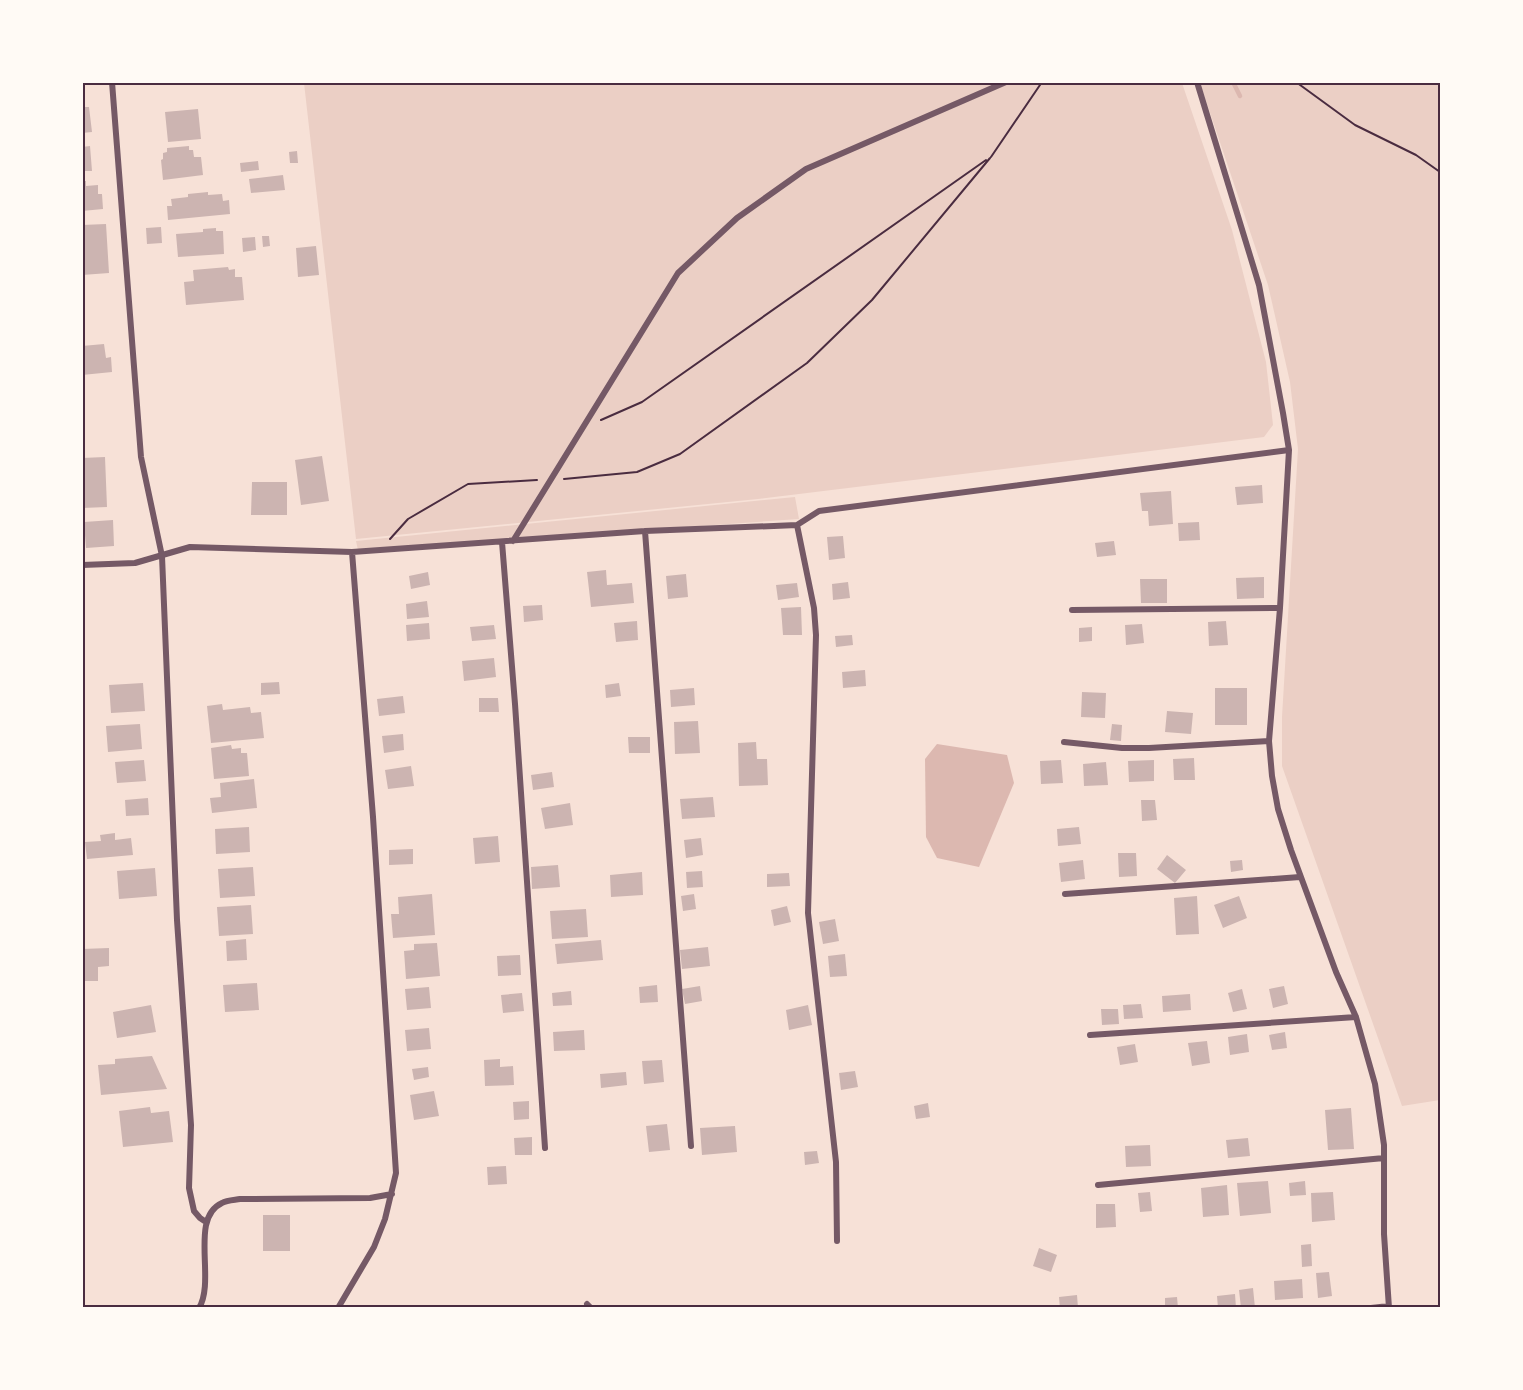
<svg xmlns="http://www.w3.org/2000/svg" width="1523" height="1390" font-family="'Fira Sans',sans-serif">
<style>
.green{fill:#ebcfc5}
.water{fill:#dcb8b0}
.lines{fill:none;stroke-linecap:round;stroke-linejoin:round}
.stream{stroke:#dcb8b0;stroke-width:4.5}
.building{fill:#ccb4b1}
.path{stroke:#4a2c40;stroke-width:2}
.minor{stroke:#755966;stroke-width:6}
.neatline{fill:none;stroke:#4a2c40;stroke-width:2}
</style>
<rect width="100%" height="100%" fill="#f7e1d7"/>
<path class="green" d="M304 83H1182L1232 230 1266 362 1273 425 1264 437 758 499 356 539Z
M1200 83H1440V1100L1402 1106 1282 766V717L1298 449 1290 382 1268 285Z
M795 497 799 519 358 550 356 541Z"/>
<path class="water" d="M937 744 1007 755 1014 783 979 867 937 858 926 837 925 759Z"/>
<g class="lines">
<path class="stream" d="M1233 82 1240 96"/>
</g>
<path class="building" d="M82 107H89L92 132 82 133Z
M198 109 201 139 168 142 165 112Z
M90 146 92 171H82V147Z
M189 146V150H193L194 157H201L203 175 163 180 161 160 163 159V153L167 152V148Z
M297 151 298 163H290L289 152Z
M258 161 259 170 241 172 240 163Z
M283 175 285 190 251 193 249 179Z
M82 181H86V186L98 185V194H102L103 209 82 211Z
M208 192V195L222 194 223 201 229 200 230 214 168 220 167 206H172L171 199 188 197V194Z
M106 224 109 273 82 275V225Z
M161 227 162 243 147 244 146 228Z
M216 228V231H223L224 254 178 257 176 234 203 232V229Z
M262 236H269L270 246 263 247Z
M255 237 256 250 243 252 242 238Z
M316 246 319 275 298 277 296 248Z
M228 267 229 270 235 269V277H242L244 300 186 305 184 282 194 281 193 270Z
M104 344 106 358 111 357 112 372 82 375V346Z
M322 456 329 501 301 505 295 460Z
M105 457 107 507 82 508V458Z
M252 482H287V515H251Z
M1262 485 1263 503 1237 505 1235 487Z
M1171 491 1173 524 1149 526 1148 511H1142L1140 493Z
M113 520 114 546 86 548 84 522Z
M1199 522 1200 540 1179 541 1178 523Z
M843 536 845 558 829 560 827 537Z
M1114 541 1116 555 1097 557 1095 543Z
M606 570 607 585 632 583 634 603 591 607 587 572Z
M428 572 430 585 411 589 409 576Z
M686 574 688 597 668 599 666 576Z
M1264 577V598L1237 599 1236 578Z
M1140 579H1167V603H1141Z
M848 582 850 598 833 600 832 584Z
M797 583 799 597 778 600 776 585Z
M427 601 429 617 407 619 406 604Z
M542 605 543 620 524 622 523 606Z
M801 607 802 635H783L781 608Z
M637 621 638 640 616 642 614 623Z
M1226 621 1228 645 1209 646 1208 622Z
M429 623 430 639 407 641 406 625Z
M1142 624 1144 643 1126 645 1125 625Z
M494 625 496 639 472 641 470 627Z
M1092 627V641L1079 642V628Z
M852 635 853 645 836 647 835 636Z
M494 658 496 677 464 681 462 661Z
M865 670 866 686 843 688 842 672Z
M279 682 280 694 261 695V683Z
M143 683 145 711 111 713 109 685Z
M619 683 621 696 606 698 605 685Z
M694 688 695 705 671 707 670 690Z
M1215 688H1247V725H1215Z
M1082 692 1106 693 1105 718 1081 717Z
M403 696 405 713 379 716 377 699Z
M479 698H498L499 712H479Z
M222 704 223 710 250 707 251 713 261 712 264 738 211 743 207 706Z
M1167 711 1193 713 1191 734 1165 732Z
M698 721 700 753 675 754 674 722Z
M140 724 142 749 108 752 106 726Z
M1112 724 1122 725 1121 741 1110 740Z
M403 734 404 750 384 753 382 736Z
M628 737H650V753H629Z
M756 742 757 759H767L768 785 739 786 738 743Z
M231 745 232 749 241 748V753H247L249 776 214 779 211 748Z
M1194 758 1195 780H1174L1173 759Z
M144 760 146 781 117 783 115 762Z
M1061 760 1063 783 1041 784 1040 761Z
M1154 760V781L1129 782 1128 761Z
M1106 762 1108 785 1084 786 1083 764Z
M411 766 414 786 388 789 385 770Z
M552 772 554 787 533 790 531 775Z
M254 779 257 808 212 813 210 798 221 797 220 783Z
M713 797 715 817 682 819 680 799Z
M148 798 149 815 126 816 125 800Z
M1141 800H1155L1157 820 1142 821Z
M570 803 573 825 545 829 541 808Z
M249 827 250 852 216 854 215 829Z
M1079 827 1081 844 1058 846 1057 829Z
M115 833V840L131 838 133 855 87 859 85 842 101 841 100 835Z
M498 836 500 862 475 864 473 838Z
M701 838 703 855 686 858 684 840Z
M413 849V864L389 865V850Z
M1118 853H1136L1137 876 1119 877Z
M1167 855 1186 870 1175 883 1157 869Z
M1083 860 1085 879 1061 882 1059 863Z
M1242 860 1243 870 1231 872 1230 861Z
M558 865 560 887 532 889 531 867Z
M253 867 255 896 220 898 218 869Z
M155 868 157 896 119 899 117 871Z
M702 871 703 887 687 888 686 872Z
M642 872 643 895 611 897 610 875Z
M789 873 790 886 767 887V874Z
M432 894 435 935 393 938 391 914H399L398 897Z
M694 894 696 909 683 911 681 896Z
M1197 896 1199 934 1176 935 1174 898Z
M1239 896 1247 918 1223 928 1214 905Z
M251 905 253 934 219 936 217 907Z
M787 906 791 922 774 926 771 910Z
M586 909 588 937 552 939 550 911Z
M835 919 839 941 823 944 819 922Z
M246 939 247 960 227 961 226 941Z
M601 940 603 960 557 964 555 944Z
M437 943 440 976 406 979 404 951 414 950V944Z
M708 947 710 966 682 969 680 950Z
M109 948V966L98 967V981H82V949Z
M845 954 847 976 830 977 828 956Z
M520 955 521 975 498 976 497 956Z
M257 983 259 1010 225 1012 223 985Z
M657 985 658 1002 640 1003 639 987Z
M700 986 702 1001 685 1004 682 989Z
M1284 986 1288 1004 1273 1008 1269 989Z
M429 987 431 1008 407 1010 405 989Z
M1242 989 1247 1009 1233 1012 1228 993Z
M571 991 572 1005 553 1006 552 993Z
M522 993 524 1011 503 1013 501 995Z
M1190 994 1191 1010 1163 1012 1162 996Z
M1141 1004 1143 1018 1124 1019 1123 1005Z
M151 1005 156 1032 117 1038 113 1012Z
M808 1005 812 1025 789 1030 786 1010Z
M1101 1009H1118L1119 1024 1102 1025Z
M429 1028 431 1049 407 1051 405 1030Z
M584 1030 585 1050 554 1051 553 1032Z
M1285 1032 1287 1048 1272 1050 1269 1035Z
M1247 1034 1249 1052 1230 1055 1228 1037Z
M1207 1041 1210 1063 1192 1066 1188 1043Z
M1135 1044 1138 1062 1120 1065 1117 1047Z
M152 1056 167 1089 101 1095 98 1065 115 1064V1059Z
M500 1059V1067L513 1066 514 1085 485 1086 484 1060Z
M662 1060 664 1082 644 1084 642 1061Z
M428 1067 429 1077 414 1080 412 1069Z
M855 1071 858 1087 841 1090 839 1073Z
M626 1072 627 1085 601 1088 600 1074Z
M434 1091 439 1116 414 1120 410 1095Z
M529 1101V1119L514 1120 513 1102Z
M928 1103 930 1117 916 1119 914 1106Z
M150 1107 151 1113 169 1111 173 1142 123 1147 119 1111Z
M1351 1108 1354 1149 1328 1150 1325 1110Z
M667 1124 670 1150 649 1152 646 1126Z
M735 1126 737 1152 702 1155 700 1128Z
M532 1137V1155H515L514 1138Z
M1248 1138 1250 1156 1228 1158 1226 1140Z
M1150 1145 1151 1166 1126 1167 1125 1146Z
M817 1151 819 1163 805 1165 804 1152Z
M506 1166 507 1184 488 1185 487 1167Z
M1268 1181 1271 1213 1240 1216 1237 1183Z
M1305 1181 1306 1195 1290 1196 1289 1183Z
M1227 1185 1229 1215 1203 1217 1201 1188Z
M1150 1192 1152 1211 1140 1212 1138 1193Z
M1333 1192 1335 1220 1312 1222 1311 1193Z
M1096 1204H1115L1116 1227 1096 1228Z
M263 1215H290V1251H263Z
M1311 1244 1312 1266 1302 1267 1301 1245Z
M1039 1248 1057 1255 1051 1272 1033 1266Z
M1329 1272 1332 1296 1318 1298 1316 1273Z
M1302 1279 1303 1298 1275 1300 1274 1281Z
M1253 1288 1255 1308H1241L1239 1290Z
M1235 1294 1236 1308H1218L1217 1296Z
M1077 1295 1078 1308H1060L1059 1297Z
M1177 1297 1178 1308H1165V1298Z"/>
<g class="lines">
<path class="path" d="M1296 82 1355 125 1416 155 1440 172
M991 157 1042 82
M601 420 642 402 986 160
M564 479 637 472 680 454 807 363 872 300 990 158
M390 539 408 519 468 484 537 480"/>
<path class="minor" d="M112 82 141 457 162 556 177 920 191 1125 189 1188 194 1211 200 1218 206 1222
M1197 82 1259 285 1283 413 1289 450 1280 608 1269 741 1272 776 1278 809 1291 850 1336 972 1356 1017 1375 1084 1384 1145V1234L1389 1308
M797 525 814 608 816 635 808 913 836 1162 837 1241
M645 531 691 1146
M513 541 678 273 737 218 806 169 1006 82
M502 542 515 704 545 1148
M82 565 135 563 190 547 352 552 645 531 797 525 819 511 1289 450
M1072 610 1280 608
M1064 742 1122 748H1149L1269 741
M1065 894 1300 877
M1090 1035 1356 1017
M1098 1185 1384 1158
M587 1304 591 1308
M199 1308C216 1280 189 1218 222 1203 227 1200 235 1200 240 1199L370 1198 392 1194
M338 1308 374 1247 385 1219 396 1173 373 817 352 552
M1371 1308 1389 1306"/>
</g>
<rect width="1523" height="1390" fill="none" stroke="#fffaf5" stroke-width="168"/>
<rect x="84" y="84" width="1355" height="1222" class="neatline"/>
</svg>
